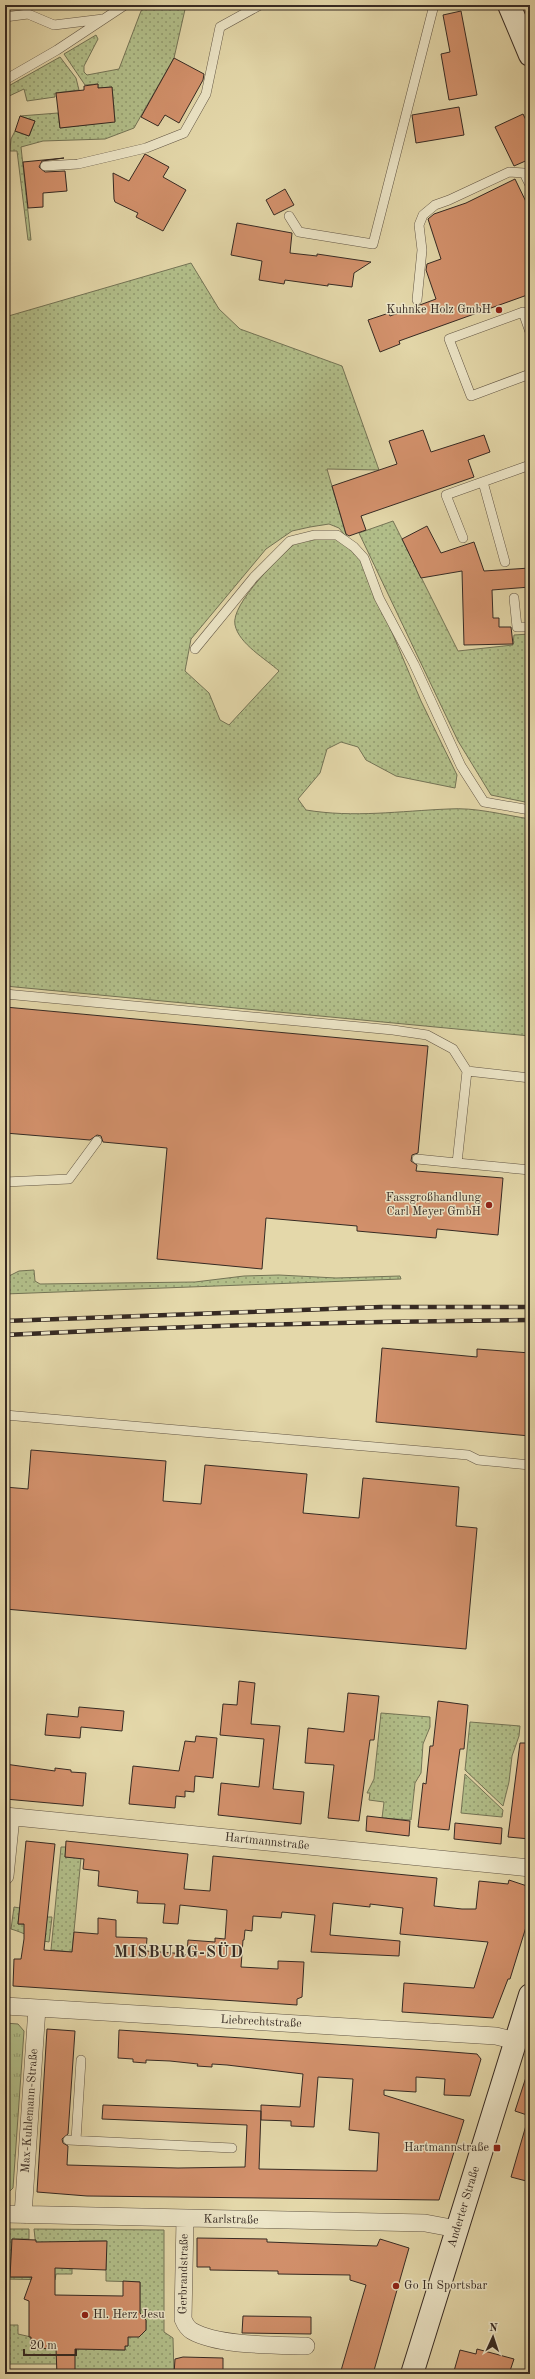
<svg xmlns="http://www.w3.org/2000/svg" width="535" height="2379" font-family="'Old Standard TT',serif">
<style>
.grass{fill:url(#grass-dots);stroke:#747456}
.park{fill:url(#park-tufts);stroke:#747456}
.building{fill:#d3916c;stroke:#362a23}
.lines{fill:none;stroke-linecap:round;stroke-linejoin:round}
.lane-casing{stroke:#625645;stroke-width:10}
.street-casing{stroke:#625645;stroke-width:18}
.secondary-casing{stroke:#362a23;stroke-width:24}
.lane{stroke:#ede6c8;stroke-width:9}
.street{stroke:#ede6c8;stroke-width:17}
.secondary{stroke:#ede6c8;stroke-width:22}
.rail-casing{stroke:#362a23;stroke-width:4.5}
.rail{stroke:#ede6c8;stroke-width:3;stroke-dasharray:9;stroke-linecap:butt}
.poi-dot{fill:#8f2418;stroke:#ede6c8;stroke-width:1.5}
.labels{text-anchor:middle;dominant-baseline:central;stroke-width:3;stroke-linejoin:round;paint-order:stroke}
.poi-label{font-size:12px;fill:#362a23;stroke:#ede6c8;text-anchor:end}
.street-label{font-size:12px;fill:#362a23;stroke:#ede6c8}
.district-label{font-size:16px;font-weight:bold;letter-spacing:1px;fill:#362a23;stroke:#ede6c8}
</style>
<defs>
<pattern id="grass-dots" width="8" height="8" patternUnits="userSpaceOnUse"><rect width="8" height="8" fill="#b2bf8a"/><path d="M2 2h.1M6 6h.1" fill="none" stroke="#929b70" stroke-width="1.8" stroke-linecap="round"/></pattern>
<pattern id="park-tufts" width="24" height="20" patternUnits="userSpaceOnUse"><rect width="24" height="20" fill="#b2bf8a"/><path d="M3 7l-1-3M5 7V3M7 7l1-3M15 17l-1-3M17 17v-4M19 17l1-3" fill="none" stroke="#929b70"/></pattern>
</defs>
<rect width="100%" height="100%" fill="#e4d8aa"/>
<filter id="stains"><feTurbulence type="fractalNoise" baseFrequency=".005" numOctaves="4"/><feColorMatrix values="0 0 0 0 .2 0 0 0 0 .09 0 0 0 0 .02 0 0 0 .5 -.17"/></filter>
<radialGradient id="worn" r=".72"><stop offset=".6" stop-color="#630" stop-opacity="0"/><stop offset="1" stop-color="#630" stop-opacity=".3"/></radialGradient>
<path class="grass" d="M150 5H186L174 58 134 128 105 139 43 141 21 147 31 240H28L17 151H10L11 139 15 131 29 136 35 121 20 116 58 113 60 128 115 121 112 87 98 88V84L85 85 64 54 96 35 98 39 84 66V72L87 75 119 69 141 11Z
M60 57 76 78 79 90 55 93V97L27 101 24 89 5 98V88Z
M191 263 219 309 240 329 342 366 379 470 327 469 347 538 339 528 329 524 310 527 292 531 266 549 191 639 185 671 209 693 220 720 229 725 279 671C266 659 239 644 235 625 230 604 282 554 298 541L336 538 358 552 421 701 457 775 455 788 396 776 366 760 358 747 341 742 327 749 320 773 298 799 306 810C354 818 400 811 448 809 475 807 504 815 530 819V1036L5 986V317Z
M393 521 458 651 513 645 514 635 530 634V803L491 795 458 741 359 533Z
M34 1270 35 1281 40 1284 195 1282 244 1276 279 1275 336 1278 400 1276 401 1279 5 1294V1278L19 1271Z
M381 1713 430 1717V1727L423 1744 421 1773 415 1783 411 1820 382 1818 384 1802 369 1800 370 1793H367L374 1779Z
M470 1722 520 1726 519 1736 512 1756 509 1782 503 1806 465 1770Z
M465 1774 503 1810 502 1817 461 1813Z
M61 1847H66L65 1857 81 1858 72 1952 51 1950Z
M14 1907 20 1908 18 1924 46 1926 47 1917H52L49 1942C35 1940 25 1933 11 1929Z
M5 2229H29V2239H12L10 2277 53 2278V2267H72V2274H56L55 2280 5 2279Z
M34 2229 164 2230V2332L173 2338 174 2374H57V2364H5V2325H18V2334L31 2337V2348L125 2350V2346H128V2337L139 2336 146 2329V2320L140 2313V2282L106 2281V2241H79V2243L36 2247Z"/>
<path class="park" d="M5 2023 18 2024 24 2031 13 2188 9 2192H5Z"/>
<path class="building" d="M461 11 477 95 449 100 441 54 450 52 443 15Z
M174 58 204 74 203 80 179 123 165 115 158 126 141 117Z
M98 84V88L112 87 115 122 60 128 56 93 84 90V86Z
M459 107 464 135 416 143 412 115Z
M523 114 530 128V159L514 166 495 127Z
M20 116 35 121 29 136 15 131Z
M145 154 169 167 163 177 186 190 163 231 136 217 138 213 115 202 114 199 113 173 129 181Z
M64 158 42 161 39 167 45 172 65 171 67 191 43 193V207L28 208 23 162Z
M515 179 530 210V294L399 341 400 344 380 352 368 320 389 313 390 316 436 299 426 270 427 264 441 259 428 219 434 214 466 203Z
M285 189 294 205 274 215 266 200Z
M237 223 292 233 290 253 317 256V254L371 262 354 273 352 287 328 284V286L285 280 284 284 259 280 262 261 231 255Z
M423 430 431 452 484 435 490 452 468 460 474 477 361 516 366 530 349 536 346 534 332 486 397 464 389 441Z
M427 526 441 553 474 542 484 571 530 568V587L492 590 493 618H499V627H511L513 644 464 645 462 571 421 578 402 539Z
M5 1007 428 1046 418 1153 412 1155 411 1161 417 1165 416 1171 503 1178 498 1235 437 1229 436 1238 357 1231V1226L266 1218 262 1269 157 1259 167 1148 103 1142 101 1136 97 1135 90 1140 5 1133Z
M382 1348 477 1357V1349L530 1353V1436L376 1422Z
M31 1450 166 1461 163 1501 201 1504 205 1465 307 1474 303 1513 336 1516 359 1518 363 1478 459 1487 456 1526 477 1528 466 1649 5 1609V1487L28 1489Z
M239 1681 255 1683 251 1724 280 1726 273 1789 304 1792 301 1824 218 1815 221 1783 259 1787 264 1739 220 1735 223 1704 237 1705Z
M348 1693 379 1696 374 1740H370L359 1821 328 1818 334 1765 305 1763 308 1728 344 1732Z
M438 1701 468 1705 464 1749H460L449 1830 418 1827 423 1783 426 1784 430 1746H433Z
M79 1707 124 1711 122 1731 81 1727 80 1738 45 1735 47 1714 78 1717Z
M196 1736 217 1738 213 1778 195 1776 194 1792 185 1791V1797L176 1796 175 1808 129 1804 133 1766 179 1771 185 1741 195 1742Z
M520 1743H530V1839L508 1837Z
M5 1764 55 1771V1768L71 1770V1772L86 1773 83 1806 5 1799Z
M367 1816 410 1821 409 1836 366 1831Z
M455 1823 502 1828 501 1844 454 1839Z
M26 1841 55 1844 44 1950 72 1952 74 1932 98 1934V1918L116 1920V1937L147 1938 146 1951 187 1954 188 1940 215 1942V1938L225 1939 227 1910 180 1905 178 1924 163 1923 165 1904 137 1903 138 1891 98 1886 99 1871 83 1869 84 1859 65 1857 66 1841 188 1854 184 1889 210 1891 213 1856 437 1878 434 1906 462 1909H476L479 1881 508 1884 509 1880 530 1887V1914L510 1979H508L493 2018 402 2012 404 1983 474 1988 488 1942 400 1934 403 1908 370 1904V1907L333 1903 330 1935 400 1941 399 1956 311 1952 315 1915 282 1912 281 1918 253 1916 252 1931 245 1930 244 1940H243L241 1967 278 1969V1961L304 1962 302 1997 297 1999V2005L13 1986 14 1959H21L24 1939V1924H18Z
M47 2029 75 2031 68 2134 62 2139 63 2143 68 2146 67 2165 178 2168 245 2167 247 2125 102 2119 103 2105 261 2111 259 2169 377 2171 379 2133 349 2130 353 2079 318 2077 314 2127 291 2126V2121L261 2120V2105L300 2107 303 2074 227 2065 212 2064V2067L197 2066 198 2064 170 2061 146 2060V2063L133 2062V2059L118 2058 119 2030 427 2050 477 2054 481 2059 470 2096 444 2095 445 2079 416 2077V2092L384 2090V2095L464 2120 439 2200 87 2196 37 2192Z
M527 2074H530V2116L515 2111Z
M527 2122H530V2182L511 2177Z
M197 2238 267 2239V2242L377 2246 380 2239 409 2248 373 2374H340L366 2285 350 2280V2275L278 2274V2271L210 2270V2267H197Z
M12 2239 36 2240V2242L107 2241 106 2270 55 2268V2295L123 2296V2281L140 2282V2313L146 2320V2330L139 2337H128V2346H125V2350L75 2349V2374H57L56 2349 31 2348V2337H29V2301L24 2299 32 2277H10Z
M243 2316 311 2317V2334L242 2333Z
M477 2349 514 2359 509 2374H464L454 2371 460 2350 476 2354Z
M183 2357 223 2358V2374H174L175 2359Z"/>
<g class="lines">
<defs>
<path id="lane" d="M5 17 28 14 54 25 103 19
M5 80 57 50 125 5
M45 166 78 164 146 148 184 133 206 94 220 27 260 5
M289 216 299 232 373 244 434 5
M417 300 422 250 419 225 423 215 435 205 449 200 509 172 524 173 530 185
M530 332 523 312 449 339 471 396 530 374
M483 482 505 562
M463 538 446 495 530 465
M514 598 517 627H530
M195 649 254 577 290 541 314 535H337L354 547 364 558 379 598 414 664 461 766 484 802 530 810
M5 994 393 1030 427 1035 453 1049 467 1071
M530 1078 467 1071 457 1163 530 1170
M417 1159 457 1163
M5 1182 69 1179 97 1141
M5 1415 468 1455 478 1460 530 1465
M68 2140 232 2148
M76 2140 81 2060"/>
<path id="street" d="M5 1816 530 1868
M5 1876 11 1817
M5 2006 496 2036 516 2041
M5 2214 425 2223 457 2229
M23 2215 37 2008
M185 2219 183 2319C185 2324 187 2328 192 2331 218 2346 275 2345 306 2346"/>
<path id="secondary" d="M509 5 530 55
M412 2374 530 1995"/>
</defs>
<use href="#lane" class="lane-casing"/>
<use href="#street" class="street-casing"/>
<use href="#secondary" class="secondary-casing"/>
<use href="#lane" class="lane"/>
<use href="#street" class="street"/>
<use href="#secondary" class="secondary"/>
<defs>
<path id="rail" d="M5 1321 381 1307H530
M5 1335C180 1326 355 1321 530 1320"/>
</defs>
<use href="#rail" class="rail-casing"/>
<use href="#rail" class="rail"/>
</g>
<g class="poi-dot">
<circle cx="499" cy="310" r="4"/>
<circle cx="489" cy="1205" r="4"/>
<rect x="493" y="2144" width="8" height="8" rx="2"/>
<circle cx="396" cy="2286" r="4"/>
<circle cx="85" cy="2315" r="4"/>
</g>
<g class="labels">
<g class="poi-label">
<text x="491" y="310">Kuhnke Holz GmbH</text>
<text x="481" y="1198">Fassgroßhandlung<tspan x="481" dy="14">Carl Meyer GmbH</tspan></text>
<text x="489" y="2148">Hartmannstraße</text>
<text x="404" y="2286" text-anchor="start">Go In Sportsbar</text>
<text x="93" y="2315" text-anchor="start">Hl. Herz Jesu</text>
</g>
<g class="street-label">
<text transform="translate(267 1842) rotate(6)">Hartmannstraße</text>
<text transform="translate(261 2022) rotate(3)">Liebrechtstraße</text>
<text transform="translate(30 2111) rotate(-86)">Max-Kuhlemann-Straße</text>
<text transform="translate(464 2207) rotate(-73)">Anderter Straße</text>
<text transform="translate(231 2220) rotate(1)">Karlstraße</text>
<text transform="translate(184 2274) rotate(-89)">Gerbrandstraße</text>
</g>
<g class="district-label">
<text x="179" y="1953">MISBURG-SÜD</text>
</g>
</g>
<rect width="535" height="2379" fill="none" stroke="#e4d8aa" stroke-width="20"/>
<rect x="6" y="6" width="523" height="2367" fill="none" stroke="#362a23" stroke-width="2"/>
<rect x="10" y="10" width="515" height="2359" fill="none" stroke="#362a23"/>
<g transform="translate(493 2337) rotate(3)" stroke="#ede6c8" stroke-width="3" paint-order="stroke">
<path d="M0-3L7 15L0 10L-7 15Z" fill="#362a23"/>
<text y="-6" font-size="11" font-weight="bold" text-anchor="middle" fill="#362a23">N</text>
</g>
<path d="M24 2349v6h52v-6" fill="none" stroke="#362a23" stroke-width="2"/>
<text x="30" y="2349" font-size="12" fill="#362a23" stroke="#ede6c8" stroke-width="3" paint-order="stroke">20 m</text>
<rect width="100%" height="100%" filter="url(#stains)"/>
<rect width="100%" height="100%" fill="url(#worn)"/>
</svg>
